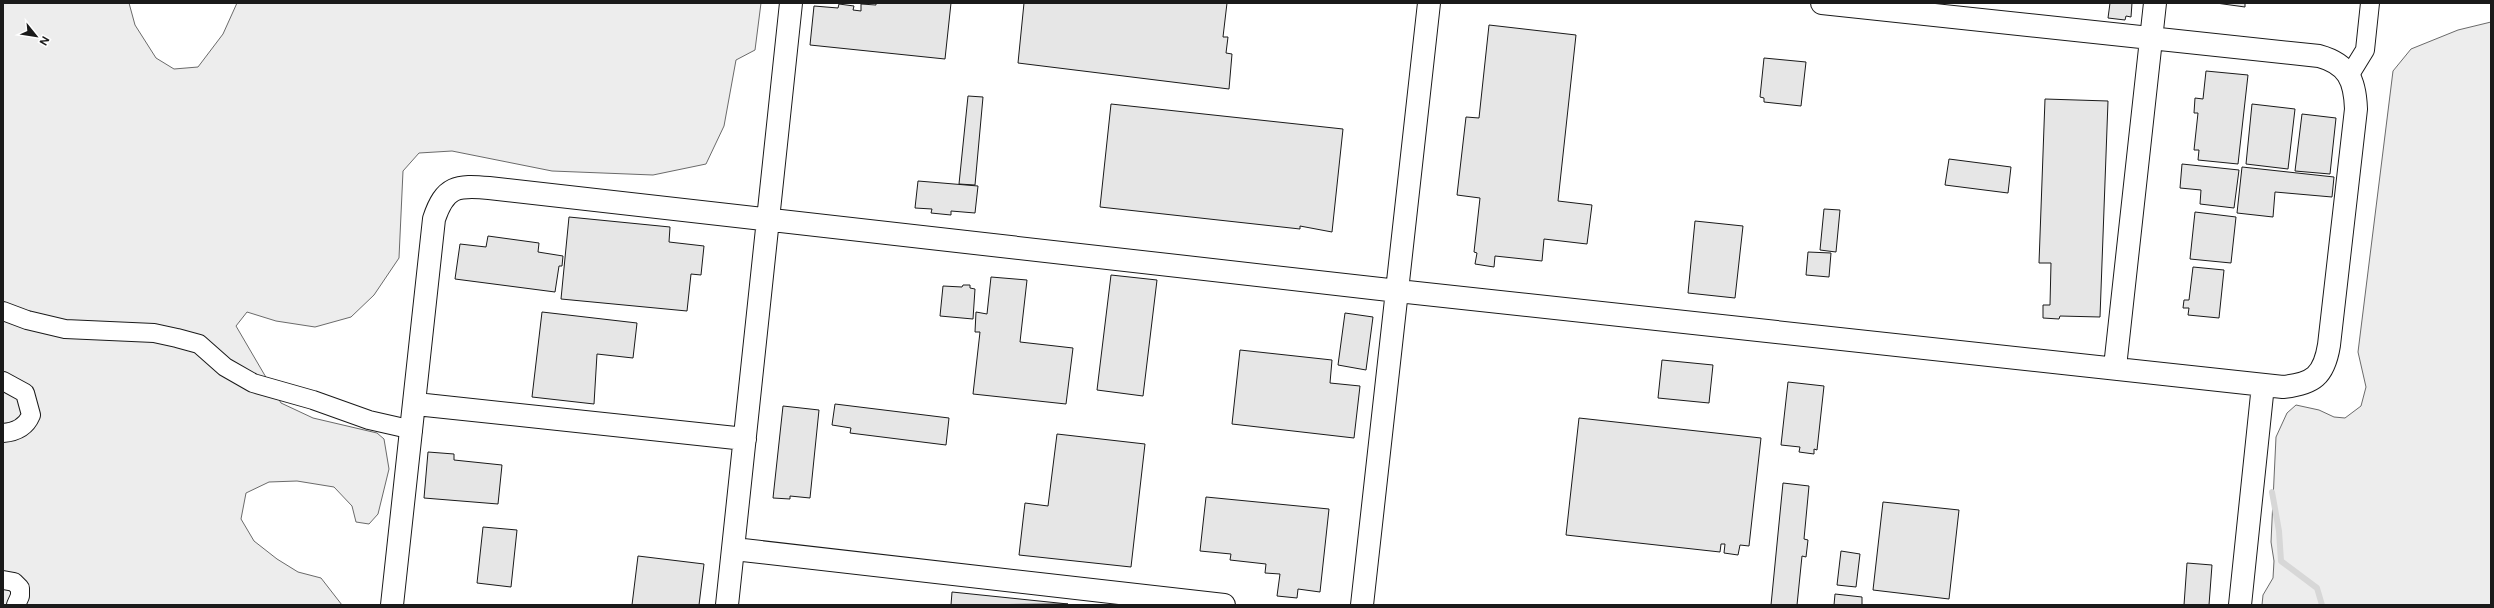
<svg xmlns="http://www.w3.org/2000/svg" width="2494" height="608" font-family="Figtree,sans-serif">
<style>
.built{fill:#ededed;stroke:#6a6a6a}
.lines{fill:none;stroke-linecap:round;stroke-linejoin:round}
.stream{stroke:#d7d7d7;stroke-width:6}
.building{fill:#e6e6e6;stroke:#1a1a1a}
.street-casing{stroke:#1a1a1a;stroke-width:20}
.secondary-casing{stroke:#1a1a1a;stroke-width:24}
.street{stroke:#fff;stroke-width:18}
.secondary{stroke:#fff;stroke-width:22}
</style>
<rect width="100%" height="100%" fill="#fff"/>
<path class="built" d="M3 3H129L135 25 156 58 174 69 198 67 223 34 237 3H761L755 50 736 60 724 126 706 164 653 175 552 171 452 151 419 153 403 171 399 258 374 295 351 317 315 327 276 321 247 312 236 326 281 403 313 418 377 433 384 439 389 469 378 514 369 524 356 522 352 506 334 487 297 481 269 482 246 493 241 519 254 541 277 559 298 572 321 578 342 605H3Z
M2491 22V605H2262L2263 595 2273 578 2274 561 2271 542 2276 437 2287 413 2296 405 2319 410 2334 417 2345 418 2361 406 2366 387 2358 352 2393 71 2411 49 2458 30Z"/>
<g class="lines">
<path class="stream" d="M2272 492 2279 531 2281 561 2317 588 2322 605"/>
</g>
<path class="building" d="M876 3H951L945 59 810 45 814 6 838 8 839 4 854 6 853 10 861 11V4L876 5Z
M1024 3H1227L1223 37H1228L1226 53 1232 54 1229 89 1018 63Z
M2110 3H2132L2131 17 2126 16 2125 20 2108 18Z
M2216 3H2245V7Z
M1489 25 1576 35 1558 201 1592 205 1587 244 1544 239 1542 261 1495 256 1494 267 1475 264 1477 253 1474 252 1480 198 1457 195 1466 117 1479 118Z
M1764 58 1806 62 1801 106 1764 102V98L1760 97Z
M2206 71 2248 75 2238 164 2198 160 2199 150H2194L2198 113H2194L2195 98 2203 99Z
M968 96 983 97 975 185 959 184Z
M2045 99 2108 101 2100 317 2060 316 2059 319 2043 318V305H2050L2051 263H2039Z
M1111 104 1343 129 1332 232 1300 226V229L1100 207Z
M2252 104 2295 109 2288 169 2246 164Z
M2302 114 2336 118 2330 174 2295 171Z
M1949 159 2011 167 2008 193 1945 185Z
M2182 164 2239 170 2234 208 2200 204 2201 190 2180 188Z
M2242 167 2334 177 2332 197 2275 192 2273 217 2237 213Z
M918 181 978 186 975 213 951 211V215L931 213 932 209 915 208Z
M1824 209 1840 210 1836 252 1820 250Z
M2195 212 2236 217 2231 263 2190 259Z
M569 217 670 227 669 242 704 246 701 275 691 274 687 311 561 299Z
M1695 221 1743 226 1735 298 1688 293Z
M488 236 539 243 538 252 563 256 562 266H559L555 292 455 279 460 244 486 247Z
M1808 252 1831 253 1829 277 1806 275Z
M2193 267 2224 270 2219 318 2188 315 2189 308H2183L2184 300H2189Z
M1111 275 1157 280 1143 396 1097 390Z
M991 277 1027 280 1020 342 1073 348 1066 404 973 394 980 332H975L976 312 987 314Z
M963 285H970V288L975 289 973 319 940 316 943 286 962 287Z
M542 312 637 323 633 358 597 354 594 404 532 397Z
M1345 313 1373 317 1366 370 1338 365Z
M1240 350 1332 360 1330 383 1360 386 1354 438 1232 424Z
M1662 360 1713 365 1709 403 1658 398Z
M1788 382 1824 386 1817 450 1814 449V454L1799 452 1800 447 1781 445Z
M835 404 949 418 946 445 850 433 851 428 832 425Z
M783 406 819 410 810 498 790 496V499L773 498Z
M1579 418 1761 438 1749 546 1740 545 1738 555 1724 553 1725 544H1721L1720 552 1566 535Z
M1057 434 1145 444 1131 567 1019 555 1025 503 1048 506Z
M428 452 454 454V460L502 465 498 504 424 498Z
M1783 483 1809 486 1804 539 1808 540 1806 557 1802 556 1797 605H1771Z
M1206 497 1329 509 1320 592 1298 589 1297 598 1277 596 1280 574 1265 573 1266 564 1230 560 1231 554 1200 551Z
M1883 502 1959 510 1949 599 1873 590Z
M483 527 517 530 511 587 477 583Z
M1841 551 1860 554 1856 587 1837 585Z
M638 556 704 564 699 605H632Z
M2187 563 2212 565 2209 605H2184Z
M952 592 1068 604 951 605Z
M1835 594 1862 597V605H1834Z"/>
<g class="lines">
<defs>
<path id="street" d="M2349 76 2365 50 2370 3
M3 311 27 320 65 329 154 333 177 338 199 344 225 367 253 383 313 400 369 420 413 430
M3 381 25 393 31 415C26 427 16 432 3 433
M3 580 14 582 20 588V596L16 605"/>
<path id="secondary" d="M2115 367 2155 3
M416 404 745 439
M734 549 1224 605
M392 605 434 219C445 186 457 185 489 188L1398 291 2283 387C2313 384 2324 376 2329 345L2356 109C2355 80 2348 64 2319 56L1822 3
M727 605 791 3
M1362 605 1429 3
M2240 605 2263 385"/>
</defs>
<use href="#street" class="street-casing"/>
<use href="#secondary" class="secondary-casing"/>
<use href="#street" class="street"/>
<use href="#secondary" class="secondary"/>
</g>
<rect width="2494" height="608" fill="none" stroke="#1a1a1a" stroke-width="8"/>
<g transform="translate(36 36) rotate(120)" stroke="#ffffff" stroke-width="3" paint-order="stroke">
<path d="M0-3L7 15L0 10L-7 15Z" fill="#1a1a1a"/>
<text y="-6" font-size="11" font-weight="bold" text-anchor="middle" fill="#1a1a1a">N</text>
</g>
</svg>
